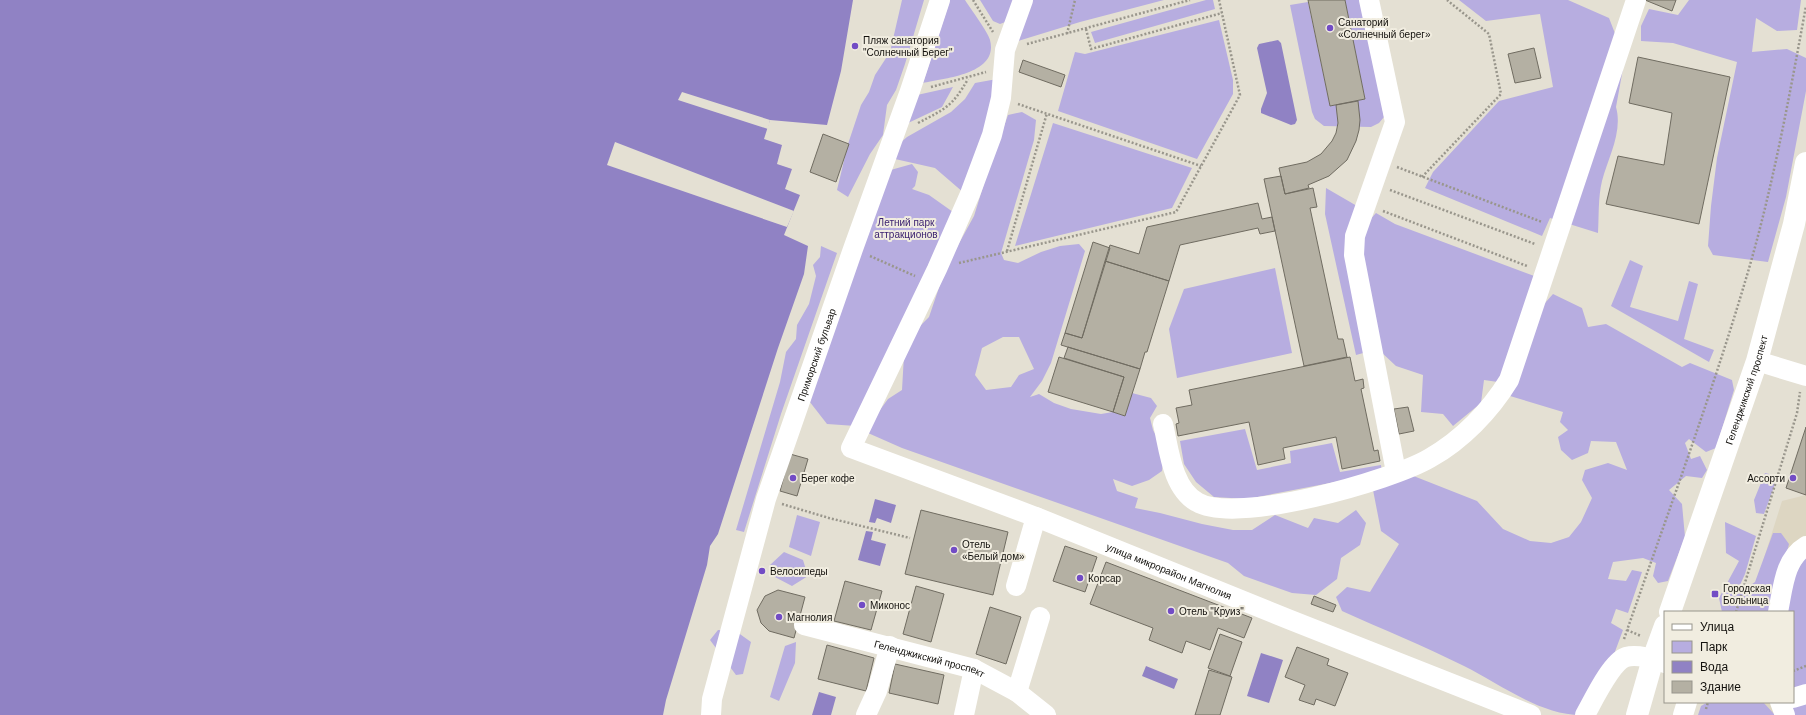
<svg xmlns="http://www.w3.org/2000/svg" width="1806" height="715" font-family="Arial,sans-serif">
<style>
.built{fill:#ddd6c2}
.green{fill:#b7ade0;fill-rule:evenodd}
.water{fill:#9082c4}
.pier{fill:#e4e0d3}
.building{fill:#b4b0a3;stroke:#706c61}
.lines{fill:none;stroke-linecap:round;stroke-linejoin:round}
.path{stroke:#99968c;stroke-width:2.5;stroke-dasharray:2 2;stroke-linecap:butt}
.minor{stroke:#fff;stroke-width:20}
.major{stroke:#fff;stroke-width:22}
.poi-dot{fill:#724cc5;stroke:#f1ede0;stroke-width:1.5}
.labels{text-anchor:middle;dominant-baseline:central;stroke-width:4;stroke-linejoin:round;paint-order:stroke}
.poi-label{font-size:10px;fill:#13110d;stroke:#f1ede0;text-anchor:start}
.park-label{font-size:10px;fill:#3b2170;stroke:#f1ede0}
.street-label{font-size:10px;fill:#13110d;stroke:#f1ede0}
</style>
<rect width="100%" height="100%" fill="#e4e0d3"/>
<path class="built" d="M1806 495V715H1715L1719 702H1793V612H1747L1782 501Z"/>
<path class="green" d="M902 0H924L905 64 896 90 887 105 883 135 870 154 848 197 837 190 848 144 861 105 869 92 875 75 890 52Z
M950 0H965C970 8 988 32 990 40 999 74 945 78 923 83Z
M980 0H1018L1008 21 1000 24 993 21Z
M1032 0H1164L1080 22 1018 41Z
M1206 0H1213L1215 9 1095 43 1091 32Z
M1345 0H1363L1384 117 1379 123 1371 127 1324 126 1315 119 1312 112 1290 5 1308 2 1330 106 1365 99Z
M1459 0H1568L1609 18 1616 36 1626 52 1616 107C1623 132 1608 158 1602 181 1598 197 1599 217 1598 233L1550 218 1542 236 1425 188 1433 172 1499 101 1553 87 1540 14 1486 21Z
M1689 0H1801L1797 30 1777 31 1756 18 1752 52 1787 49 1806 58V91L1786 197 1768 262 1713 255 1708 246 1711 206 1717 158 1737 62 1673 43 1641 41V26L1649 9 1678 15Z
M1219 20 1233 80V94L1197 159 1058 111 1075 52 1085 54Z
M997 79 986 136 964 193 935 168 895 159 899 144 907 137 951 112 965 99 975 83Z
M953 87 942 107 906 124 917 95Z
M1022 112 1036 120 1034 140 1001 253 1004 260 1018 263 1041 252 1060 246 1079 244 1085 251 1051 363 1042 381 1030 397 1039 394 1054 403 1071 409 1101 414 1113 412 1125 416 1132 393 1151 398 1157 406 1150 418 1153 430 1159 441 1163 462 1162 471 1149 480 1132 486 1113 479 1117 491 1138 498 1135 508 1160 513 1202 524 1233 530H1252L1275 515 1308 528 1314 518 1338 523 1356 510 1366 523 1360 545 1341 558 1337 579 1316 595 1292 593 1244 576 1228 563 902 448 868 433 877 414 888 399 902 390 904 355 915 331 929 317 946 267 974 216 987 174 1008 115ZM1003 337H1019L1034 369 1019 375 1011 387 986 390 975 375 982 348Z
M1053 123 1192 168 1172 208 1015 246Z
M912 164 918 172 915 186 912 189 929 195 953 212 856 426 827 424 806 397 887 171Z
M1326 188 1357 206 1367 352 1356 355 1325 214Z
M1376 213 1395 224 1537 277 1510 358 1498 382 1484 380 1481 403 1453 426 1443 414 1421 412 1423 375 1396 366 1380 351 1362 252 1365 225Z
M821 246 837 253 781 414 744 532 736 530 780 382 786 352 796 339 797 325 809 304 816 276 813 265 820 257Z
M1630 260 1643 266 1630 307 1678 321 1689 281 1698 284 1684 339 1714 350 1709 362 1611 306Z
M1275 268 1292 353 1177 378 1169 329 1184 289Z
M1553 294 1582 308 1588 327 1606 324 1682 367 1690 363 1732 380 1734 390 1716 448 1706 452 1689 439 1685 443 1691 459 1700 456 1707 470 1702 478 1686 476 1669 490 1682 504 1685 537 1668 581 1658 583 1653 576 1656 563 1643 558 1613 562 1608 579 1626 581 1632 570 1642 572 1628 613 1616 609 1611 623 1623 630 1613 657 1581 715C1540 715 1500 684 1464 666 1424 646 1382 629 1342 611L1336 597 1347 587 1370 592 1399 544 1381 531 1373 490 1411 475 1477 501 1503 529 1530 541 1551 543 1569 537 1581 522 1592 498 1582 480 1585 470 1608 463 1627 470 1616 442 1591 441 1588 453 1572 460 1561 450 1558 437 1568 430 1560 422 1563 412 1510 396 1537 312Z
M1245 429 1257 470 1291 463 1290 451 1332 443 1340 472 1381 465 1382 473 1247 499 1214 497 1196 482 1184 464 1180 441Z
M1765 473 1778 476 1764 514 1756 513 1754 500Z
M797 515 820 522 811 556 789 547Z
M1725 522 1756 536 1745 574 1735 596 1755 582 1773 533H1781L1789 544 1773 607 1774 612H1722L1719 598 1739 561 1726 553Z
M784 552 803 560 808 576 792 586 773 576 770 565Z
M1806 556V715H1777L1793 702V612H1787L1790 583Z
M718 630 737 632 751 642 743 674 736 675 710 640Z
M796 642 795 663 779 701 770 697 785 646Z
M1708 702H1763L1775 715H1698L1701 706Z"/>
<path class="water" d="M0 0H853L841 71 827 125 770 120 764 139 782 145 777 164 792 169 785 189 800 195 784 235 808 246 804 274 778 348 718 534 710 546 707 565 666 700 663 715H0Z
M1278 40 1281 43 1297 120 1295 124 1291 125 1261 113V109L1267 93 1257 48 1259 44Z
M875 499 896 505 891 523 877 518 875 523 869 522Z
M866 531 873 532 871 540 886 544 880 566 858 560Z
M1261 653 1283 660 1269 703 1247 696Z
M1146 666 1178 679 1174 689 1142 676Z
M819 692 836 697 831 715H812Z"/>
<path class="pier" d="M682 92 770 120 768 129 678 100Z
M615 142 794 211 787 227 607 165Z"/>
<path class="building" d="M1308 0H1345L1365 99 1330 106Z
M1645 0H1676L1672 11Z
M1534 48 1541 78 1515 83 1508 54Z
M1638 57 1730 77 1699 224 1606 204 1618 156 1664 165 1672 113 1629 103Z
M1023 60 1065 75 1061 87 1019 72Z
M1358 101 1360 120 1359 130 1356 141 1347 160 1329 176 1308 185 1309 188 1285 194 1279 168 1307 162 1321 154 1332 141 1336 133 1338 123 1336 105Z
M823 134 849 144 836 182 810 172Z
M1281 176 1285 194 1313 188 1317 207 1310 208 1338 339H1343L1347 357 1304 366 1264 179Z
M1258 203 1262 219 1272 217 1275 231 1260 234 1258 228 1180 245 1169 281 1105 261 1110 245 1139 254 1147 227Z
M1093 242 1110 248 1082 338 1065 333Z
M1105 261 1169 281 1147 352H1145L1140 369 1061 345 1065 333 1082 338Z
M1068 347 1140 369 1125 416 1113 412 1124 377 1064 358Z
M1059 357 1124 377 1113 412 1048 392Z
M1350 357 1355 381 1363 379 1364 388 1361 389 1374 451 1378 450 1380 461 1342 469 1336 437 1283 448 1285 459 1258 465 1249 422 1178 436 1176 424 1179 423 1176 408 1192 405 1189 390Z
M1408 407 1414 431 1399 434 1394 409Z
M1806 427V495L1786 488Z
M790 454 808 459 797 496 780 491Z
M921 510 1008 532 993 595 905 574Z
M1065 546 1097 557 1085 592 1053 581Z
M1106 562 1252 618 1244 638 1218 628 1210 650 1186 641 1182 653 1149 640 1153 628 1090 604Z
M845 581 882 591 871 630 834 621Z
M916 586 944 594 931 642 903 634Z
M778 590 805 597 794 638 769 631 761 623 757 610 765 596Z
M1314 596 1336 605 1333 612 1311 604Z
M990 607 1021 617 1006 664 976 654Z
M1220 634 1242 642 1230 676 1208 668Z
M827 645 874 658 866 691 818 679Z
M1297 647 1329 659 1327 665 1348 673 1335 706 1316 699 1314 705 1299 700 1305 685 1285 677Z
M895 664 944 675 938 704 889 693Z
M1209 670 1232 677 1220 715H1195Z"/>
<g class="lines">
<path class="path" d="M973 0 993 32
M1086 29 1091 49 1222 13
M1067 34 1075 0
M1027 44 1190 0
M931 87 986 72
M1018 104 1201 166
M918 123C945 109 952 107 968 79
M1397 167 1542 222
M1422 177 1501 94 1489 34 1447 0
M1390 190 1535 244
M1383 211 1527 266
M1007 251 1047 113
M870 256 915 276
M959 263 1176 212 1240 95 1219 0
M782 504 829 518 910 538
M1736 612 1797 413 1800 392
M1627 630 1641 636
M1624 639C1667 515 1713 392 1750 265 1774 181 1790 93 1806 6
M1793 671 1806 666
M1706 709 1708 702"/>
<g class="minor">
<path id="s1" d="M1023 0 1005 50 1001 98 992 135 970 194 937 269 851 448 1036 517 1288 619 1531 715"/>
<path d="M1369 0 1395 122 1355 236 1354 255 1396 472"/>
<path d="M1757 361 1806 376"/>
<path d="M1163 424C1169 449 1172 488 1197 502 1236 525 1391 481 1430 458 1462 440 1490 411 1509 380L1636 0"/>
<path d="M1016 586 1036 517"/>
<path d="M1778 612C1783 589 1784 559 1806 546"/>
<path id="s2" d="M804 625 974 669 1017 692 1046 715"/>
<path d="M1017 692 1040 617"/>
<path d="M1793 698 1806 694"/>
<path d="M1780 702 1785 715"/>
<path id="s3" d="M711 715 712 699 766 499 853 249 910 91 940 0"/>
<path d="M866 715 877 691 890 646"/>
<path d="M964 715 974 669"/>
<path d="M1585 715C1593 701 1611 662 1626 657 1638 654 1653 659 1665 663"/>
<path d="M1683 715 1687 702"/>
</g>
<g class="major">
<path id="s4" d="M1670 612 1757 361 1794 224 1806 163"/>
<path d="M1637 715 1653 659 1665 626"/>
</g>
</g>
<g class="poi-dot">
<circle cx="1330" cy="28" r="4"/>
<circle cx="855" cy="46" r="4"/>
<circle cx="793" cy="478" r="4"/>
<circle cx="1793" cy="478" r="4"/>
<circle cx="954" cy="550" r="4"/>
<circle cx="762" cy="571" r="4"/>
<circle cx="1080" cy="578" r="4"/>
<rect x="1711" y="590" width="8" height="8" rx="2"/>
<circle cx="862" cy="605" r="4"/>
<circle cx="1171" cy="611" r="4"/>
<circle cx="779" cy="617" r="4"/>
</g>
<g class="labels">
<g class="poi-label">
<text x="1338" y="22">Санаторий<tspan x="1338" dy="12">«Солнечный берег»</tspan></text>
<text x="863" y="40">Пляж санатория<tspan x="863" dy="12">"Солнечный Берег"</tspan></text>
<text x="801" y="478">Берег кофе</text>
<text x="1785" y="478" text-anchor="end">Ассорти</text>
<text x="962" y="544">Отель<tspan x="962" dy="12">«Белый дом»</tspan></text>
<text x="770" y="571">Велосипеды</text>
<text x="1088" y="578">Корсар</text>
<text x="1723" y="588">Городская<tspan x="1723" dy="12">Больница</tspan></text>
<text x="870" y="605">Миконос</text>
<text x="1179" y="611">Отель "Круиз"</text>
<text x="787" y="617">Магнолия</text>
</g>
<g class="park-label">
<text x="906" y="222">Летний парк<tspan x="906" dy="12">аттракционов</tspan></text>
</g>
<g class="street-label">
<text stroke="none"><textPath href="#s3" startOffset="376">Приморский бульвар</textPath></text>
<text stroke="none"><textPath href="#s4" startOffset="235">Геленджикский проспект</textPath></text>
<text stroke="none"><textPath href="#s1" startOffset="824">улица микрорайон Магнолия</textPath></text>
<text stroke="none"><textPath href="#s2" startOffset="130">Геленджикский проспект</textPath></text>
</g>
</g>
<rect x="1664" y="611" width="130" height="92" fill="#f1ede0" stroke="#98958c"/>
<rect x="1672" y="624" width="20" height="6" fill="#ffffff" stroke="#98958c"/>
<text x="1700" y="631" font-size="12" fill="#13110d">Улица</text>
<rect x="1672" y="641" width="20" height="12" fill="#b7ade0" stroke="#98958c"/>
<text x="1700" y="651" font-size="12" fill="#13110d">Парк</text>
<rect x="1672" y="661" width="20" height="12" fill="#9082c4" stroke="#98958c"/>
<text x="1700" y="671" font-size="12" fill="#13110d">Вода</text>
<rect x="1672" y="681" width="20" height="12" fill="#b4b0a3" stroke="#98958c"/>
<text x="1700" y="691" font-size="12" fill="#13110d">Здание</text>
</svg>
